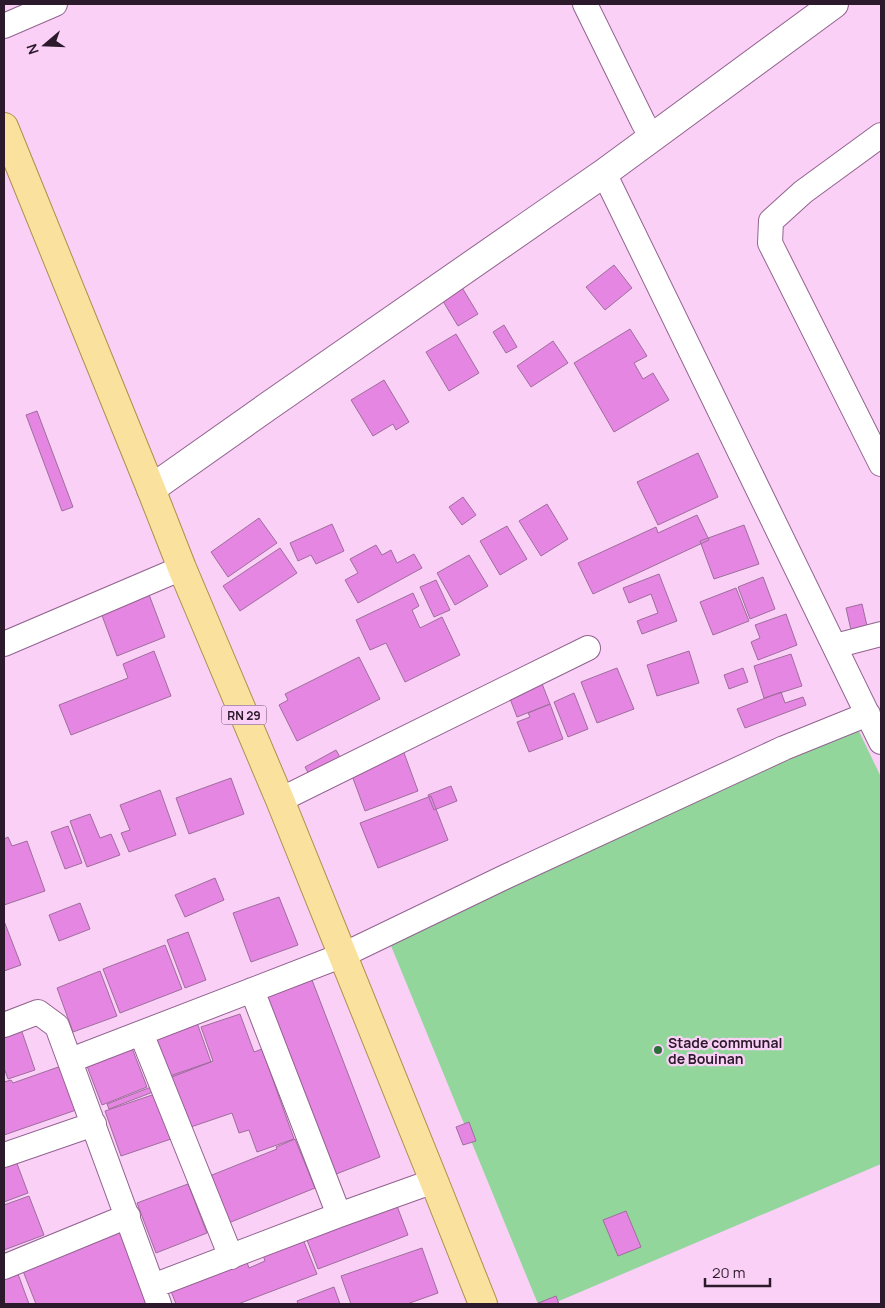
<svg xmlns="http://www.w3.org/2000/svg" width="885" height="1308" font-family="Manrope,sans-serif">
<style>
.green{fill:#92d69c}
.building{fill:#e586e2;stroke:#9e6e9b}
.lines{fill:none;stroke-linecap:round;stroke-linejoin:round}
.street-casing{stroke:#92638f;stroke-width:26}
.secondary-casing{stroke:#92638f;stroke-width:30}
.primary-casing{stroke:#b08e4c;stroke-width:30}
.street{stroke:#fff;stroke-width:24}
.secondary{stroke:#fff;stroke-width:28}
.primary{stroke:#fae19e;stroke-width:28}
.poi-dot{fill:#2a6e39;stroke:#fad0f7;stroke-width:2}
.labels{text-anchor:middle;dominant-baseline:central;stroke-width:4.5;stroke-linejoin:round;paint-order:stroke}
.shield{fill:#fad0f7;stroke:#6a5068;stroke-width:1}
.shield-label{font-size:12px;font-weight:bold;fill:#2c192b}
.poi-label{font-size:14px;font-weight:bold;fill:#2c192b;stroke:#fad0f7;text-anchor:start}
</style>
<rect width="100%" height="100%" fill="#fad0f7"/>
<path class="green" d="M854 721 881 777V1164L552 1304H538L387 936Z"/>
<path class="building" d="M614 265 632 288 605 310 586 287Z
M458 281 478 314 458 326 438 293Z
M504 325 517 347 506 353 493 332Z
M630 329 647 356 634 363 643 379 653 373 669 400 614 432 574 363Z
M456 334 479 373 449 391 426 352Z
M553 341 568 363 531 387 517 366Z
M384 380 409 422 396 430 393 424 373 436 351 400Z
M37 411 73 507 62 511 26 415Z
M698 453 718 497 658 525 637 482Z
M463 497 476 515 462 525 449 507Z
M547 504 568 539 541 556 519 521Z
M697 515 709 540 593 594 578 563 656 527 658 533Z
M259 518 277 543 228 577 211 552Z
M332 524 344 551 316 564 311 555 298 561 290 543Z
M744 525 759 564 714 579 700 541Z
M507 526 527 559 500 575 480 541Z
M376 545 382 555 391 550 397 563 414 554 422 568 358 603 345 580 358 573 350 559Z
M280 548 297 573 240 611 223 586Z
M469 555 488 586 455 605 437 573Z
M659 574 677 621 642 634 637 621 658 613 651 594 629 603 623 588Z
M763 577 775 609 750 619 738 587Z
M436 580 450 610 434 617 420 587Z
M736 588 749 621 713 635 700 602Z
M148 592 165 637 117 656 100 610Z
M413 593 419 606 412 610 420 628 442 617 460 655 405 682 386 643 370 650 356 620Z
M862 604 867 626 851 630 846 608Z
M786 614 797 645 758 660 751 642 760 638 755 625Z
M154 651 171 696 71 735 59 705 128 678 123 664Z
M689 651 699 683 657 696 647 665Z
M791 654 802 686 764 698 754 666Z
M359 657 380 699 297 741 279 705 288 700 285 694Z
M617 668 634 709 597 723 581 682Z
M743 668 748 682 729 689 724 675Z
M537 671 550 704 517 717 504 683Z
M781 692 785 703 803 697 806 705 745 728 737 709Z
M574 693 588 729 568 737 554 702Z
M550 704 563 739 529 752 517 722 530 717 528 713Z
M400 742 418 791 365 811 347 762Z
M336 750 346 768 315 785 305 767Z
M231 778 244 814 189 834 176 798Z
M451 786 457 801 434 810 428 795Z
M160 790 176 835 129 852 121 833 130 830 120 805Z
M431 796 448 840 378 868 360 823Z
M90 814 100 838 111 834 120 855 87 867 70 821Z
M68 826 82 863 65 869 51 832Z
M8 837 12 846 27 841 45 891 4 905V839Z
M215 878 224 900 185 917 175 895Z
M279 897 298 945 251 962 233 913Z
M80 903 90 929 59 941 49 915Z
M4 921 21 965 4 971Z
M188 932 206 980 185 988 167 940Z
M165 945 182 989 120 1013 103 969Z
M100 971 117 1016 73 1032 57 988Z
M312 980 380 1157 331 1176 263 999Z
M240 1014 254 1052 262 1049 294 1139 257 1152 249 1130 239 1133 232 1113 182 1130 164 1078 213 1061 201 1027Z
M196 1020 211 1062 164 1080 148 1038Z
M21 1029 35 1070 8 1079 4 1068V1036Z
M130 1043 147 1087 102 1105 85 1061Z
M64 1065 79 1109 4 1135V1082L11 1080 13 1083Z
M151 1087 153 1092 109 1109 107 1104Z
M155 1094 171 1139 121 1156 105 1111Z
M469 1122 476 1141 463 1145 456 1127Z
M295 1139 315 1188 221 1226 202 1179 277 1149 276 1147Z
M13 1153 28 1193 4 1202V1156Z
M188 1184 207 1233 156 1253 137 1203Z
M391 1190 408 1235 318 1269 301 1224Z
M29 1196 44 1235 4 1250V1205Z
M626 1211 641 1247 618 1256 603 1220Z
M298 1227 317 1274 238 1304H176L167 1281 243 1252 249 1268 265 1261 261 1249Z
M124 1229 152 1304H36L23 1271 73 1251 72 1248Z
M422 1248 438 1293 407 1304H351L341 1276Z
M18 1274 29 1304H4V1279Z
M334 1287 340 1304H298L297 1301Z
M556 1296 559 1304H536Z"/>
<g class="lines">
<defs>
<path id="street" d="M585 4 643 122 652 138
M4 26 55 4
M881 135 803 192 771 221 770 243 881 464
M604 173 881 742
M4 644 182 568
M835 646 881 634
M280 800 588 648
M252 990 339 1215
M4 1025 38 1012 57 1026 159 1304
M141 1033 231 1257
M71 1060 343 955 507 876 784 748 868 714
M4 1155 94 1124
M4 1267 128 1216
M153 1286 339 1215 434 1181"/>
<path id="secondary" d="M151 489 267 407 604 173 834 4"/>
<path id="primary" d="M4 127 151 489 182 568 280 800 434 1181 483 1304"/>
</defs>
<use href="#street" class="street-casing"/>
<use href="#secondary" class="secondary-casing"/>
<use href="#primary" class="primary-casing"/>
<use href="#street" class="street"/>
<use href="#secondary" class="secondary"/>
<use href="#primary" class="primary"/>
</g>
<circle class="poi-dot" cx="658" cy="1050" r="5"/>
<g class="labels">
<rect class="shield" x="221.5" y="705.5" width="45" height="19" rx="4"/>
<g class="shield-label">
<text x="244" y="715">RN 29</text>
</g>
<g class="poi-label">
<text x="668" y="1042">Stade communal<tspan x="668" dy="16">de Bouinan</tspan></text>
</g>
</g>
<rect width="885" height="1308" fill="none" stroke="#2c192b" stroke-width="10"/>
<g transform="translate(45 45) rotate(251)" stroke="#fad0f7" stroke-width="4" paint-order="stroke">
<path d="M0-4L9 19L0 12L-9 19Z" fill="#2c192b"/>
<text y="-8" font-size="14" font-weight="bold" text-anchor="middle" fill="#2c192b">N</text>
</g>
<path d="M705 1278v8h65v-8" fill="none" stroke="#2c192b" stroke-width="2.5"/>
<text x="712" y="1278" font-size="15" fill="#2c192b" stroke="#fad0f7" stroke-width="4" paint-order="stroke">20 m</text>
</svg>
